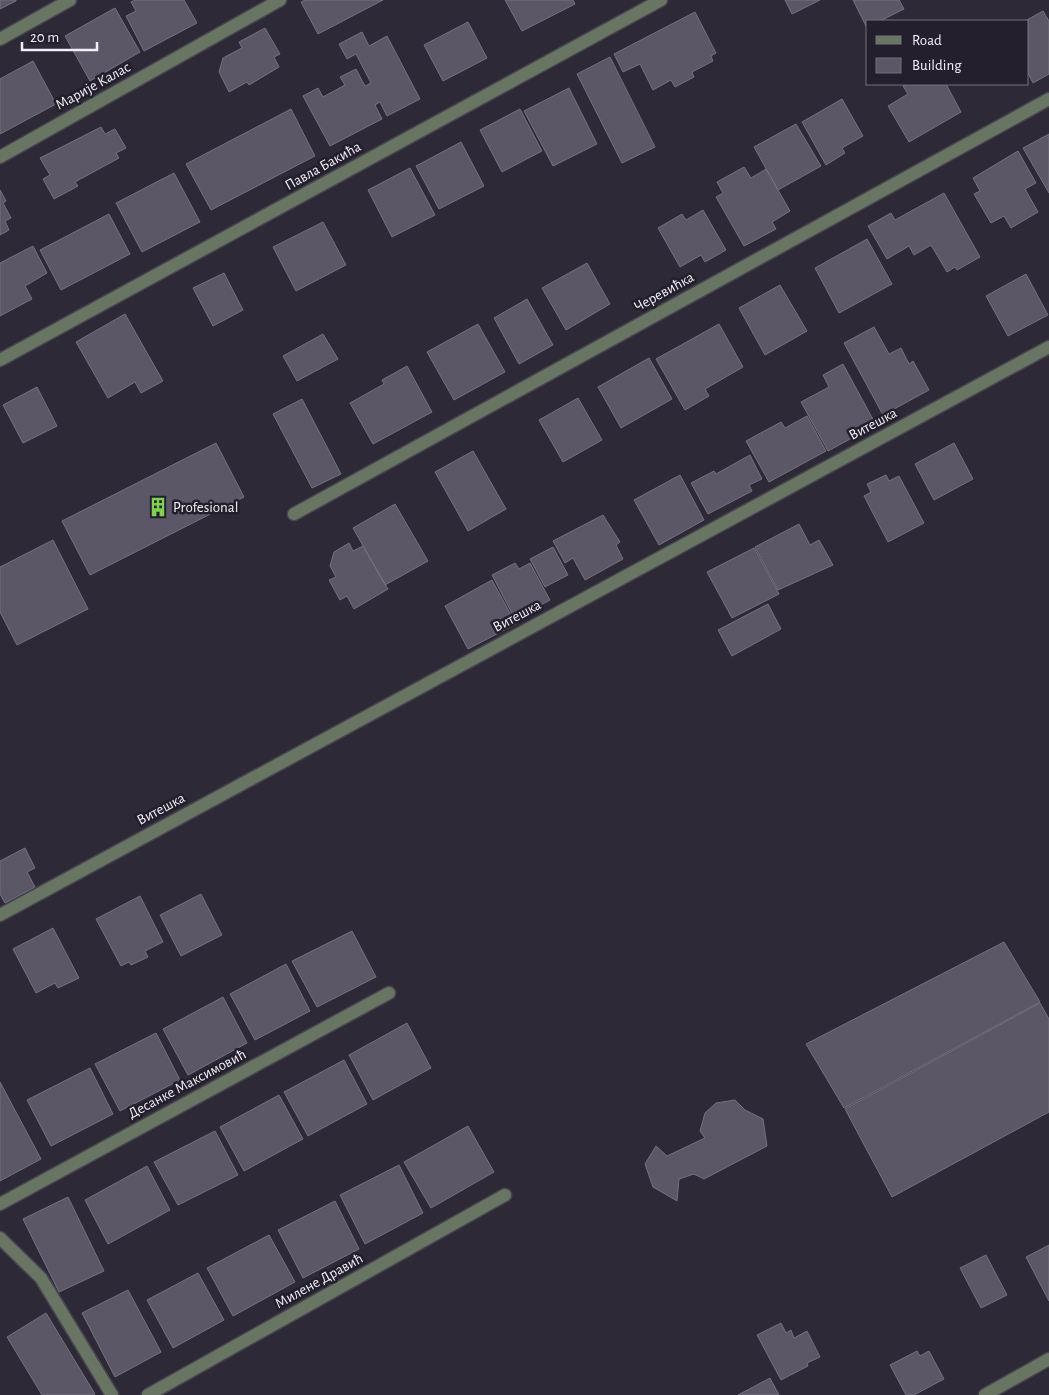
<svg xmlns="http://www.w3.org/2000/svg" width="1049" height="1395" font-family="'Alegreya Sans',sans-serif">
<style>
.building{fill:#5b5766;stroke:#757180}
.lines{fill:none;stroke-linecap:round;stroke-linejoin:round}
.minor-casing{stroke:#484551;stroke-width:15}
.minor{stroke:#687562;stroke-width:12}
.labels{text-anchor:middle;dominant-baseline:central;stroke-width:5;stroke-linejoin:round;paint-order:stroke}
.street-label{font-size:15px;fill:#f1eff8;stroke:#231f2c}
.poi-label{font-size:15px;fill:#f1eff8;stroke:#231f2c;text-anchor:start}
</style>
<rect width="100%" height="100%" fill="#2d2936"/>
<path class="building" d="M0 0H16V1L0 9Z
M135 0H184L197 23 144 51 126 16 136 11 131 2Z
M305 0H383L318 34 301 2Z
M505 0H573L575 4 522 31Z
M785 0H820L792 14Z
M853 0H899L904 9 880 21H868L867 28Z
M115 8 140 52 90 81 65 36Z
M1043 11 1049 21V74L1033 83 1028 73V21H1025Z
M695 12 716 53 711 56 713 61 692 72 694 77 675 87 671 80 653 90 640 64 623 72 614 54Z
M468 22 487 58 443 81 424 45Z
M265 28 280 54 274 57 279 67 249 85 247 82 229 92 219 72 223 58 242 48 239 42Z
M362 32 369 46 387 36 420 99 387 116 380 102 375 105 382 119 330 146 303 96 318 88 323 97 345 85 340 77 356 69 365 86 371 83 356 54 347 59 339 44Z
M610 57 655 147 622 163 577 74Z
M33 61 56 104 0 134V79Z
M907 84H946L961 112 909 142 888 106 908 94 903 86Z
M569 88 597 144 553 166 524 111Z
M842 99 863 136 842 148 845 153 826 165 802 122Z
M291 109 315 156 211 210 186 164Z
M520 109 542 151 502 172 480 130Z
M796 124 821 166 778 190 754 147Z
M101 127 105 134 115 129 126 148 116 153 119 158 75 182 78 186 54 199 43 179 50 175 40 158Z
M1049 134V193L1023 148Z
M461 142 484 186 439 209 416 166Z
M1018 151 1036 183 1025 189 1038 212 1011 228 1004 216 991 223 974 194 980 191 973 178Z
M744 167 751 178 766 169 790 211 772 222 776 229 744 246 716 197 723 193 717 182Z
M410 168 435 215 392 237 368 190Z
M174 173 200 222 142 252 116 203Z
M0 190 6 201 3 203 11 218 5 221 9 230 0 235Z
M944 193 980 257 957 270 955 267 947 272 931 245 914 255 909 246 887 259 868 226 891 213 895 220Z
M703 210 726 250 705 262 701 255 680 267 658 228 682 214 686 220Z
M109 214 130 254 61 290 40 250Z
M323 222 346 265 296 291 273 247Z
M867 239 892 284 839 313 815 268Z
M33 246 47 273 25 286 32 299 0 316V263Z
M587 263 610 304 566 330 542 288Z
M224 273 243 310 213 326 193 288Z
M1026 274 1048 315 1008 336 986 296Z
M780 285 807 331 765 355 739 308Z
M527 299 553 345 519 364 494 318Z
M125 314 163 381 141 393 135 382 108 398 76 342Z
M478 324 505 372 454 400 427 352Z
M719 324 743 367 705 389 709 396 685 410 656 359Z
M874 327 889 354 901 348 909 364 913 361 929 390 883 415 844 343Z
M323 334 338 359 297 381 283 356Z
M649 358 672 399 621 428 598 387Z
M843 364 876 425 828 451 801 402 829 387 823 375Z
M407 366 432 412 373 444 350 403 384 384 382 380Z
M37 387 57 426 23 443 3 405Z
M578 398 602 440 563 462 539 420Z
M302 399 341 474 312 488 273 414Z
M807 416 826 451 769 482 746 441 781 422 785 428Z
M216 443 244 497 90 575 62 521Z
M954 443 973 479 934 500 915 464Z
M473 451 506 509 468 531 435 472Z
M750 455 762 479 749 485 752 491 708 514 691 483 714 471 716 474Z
M680 475 704 520 659 545 634 500Z
M886 475 889 481 899 476 924 523 888 542 864 496 871 492 867 484Z
M395 504 428 561 385 585 353 528Z
M603 515 620 542 616 545 623 559 585 580 573 558 565 563 553 541Z
M799 524 810 545 819 540 833 565 778 590 755 547Z
M53 540 88 609 17 645 0 612V567Z
M349 543 353 551 363 546 388 589 354 609 347 596 340 600 329 580 336 577 330 566 334 552Z
M553 547 568 575 545 587 530 559Z
M754 548 779 594 732 618 707 572Z
M515 563 519 569 530 563 550 600 515 619 492 575Z
M492 580 516 624 468 649 445 606Z
M768 604 781 629 732 656 718 630Z
M25 848 35 868 27 872 35 887 5 903 0 894V861Z
M201 894 222 935 181 956 160 915Z
M140 896 163 942 145 951 148 957 131 965 129 962 121 966 96 919Z
M53 928 79 978 58 988 55 983 36 993 13 949Z
M352 931 376 977 317 1007 292 961Z
M1004 942 1040 1002 844 1108 806 1044Z
M286 964 310 1011 255 1040 230 994Z
M223 997 247 1043 188 1075 163 1029Z
M1040 1003 1049 1019V1112L892 1197 845 1109Z
M407 1023 431 1068 373 1100 349 1055Z
M156 1033 180 1080 120 1111 95 1064Z
M344 1060 367 1104 308 1136 284 1092Z
M90 1068 113 1114 51 1146 27 1100Z
M0 1082 41 1159 0 1181Z
M279 1095 303 1139 244 1171 220 1127Z
M735 1100 745 1110 763 1119 767 1146 704 1179 694 1174 679 1179 677 1201 653 1187 645 1164 656 1146 667 1156 705 1138 700 1131 705 1113 716 1103Z
M468 1126 494 1172 431 1208 404 1162Z
M215 1131 238 1175 178 1205 154 1162Z
M399 1165 423 1213 365 1244 340 1195Z
M147 1166 170 1210 108 1244 85 1200Z
M68 1197 104 1271 59 1292 23 1219Z
M335 1201 359 1249 303 1278 278 1230Z
M269 1235 295 1282 233 1316 207 1268Z
M1049 1245V1301L1026 1257Z
M986 1255 1007 1295 981 1308 960 1268Z
M198 1273 224 1320 173 1348 147 1300Z
M128 1290 161 1352 115 1377 82 1313Z
M46 1313 95 1394 94 1395H42L7 1337Z
M781 1323 786 1333 791 1330 794 1338 807 1331 820 1357 807 1363 808 1366 781 1380 757 1335Z
M917 1351 920 1356 929 1351 944 1379 914 1395H906L890 1365Z
M770 1378 779 1395H738Z"/>
<g class="lines">
<defs>
<path id="minor" d="M0 39 70 0
M0 157 280 0
M0 360 661 0
M294 514 1049 99
M0 915 1049 347
M0 1204 389 993
M0 1238 41 1278 112 1395
M148 1395 505 1195
M985 1395 1049 1359"/>
</defs>
<use href="#minor" class="minor-casing"/>
<use href="#minor" class="minor"/>
</g>
<defs>
<symbol id="building-bare" viewBox="-9 -9 18 18"><path d="M-4-6H4V6H1V3H-1V6H-4ZM-2.5-4.3h1.7v1.8h-1.7ZM.8-4.3h1.7v1.8H.8ZM-2.5-1h1.7V.8h-1.7ZM.8-1h1.7V.8H.8Z" fill="#80d052" stroke="#231f2c" stroke-width="2.5" paint-order="stroke"/></symbol>
</defs>
<g fill-rule="evenodd">
<use href="#building-bare" x="144" y="493" width="28" height="28"/>
</g>
<g class="labels">
<g class="street-label">
<text transform="translate(93 86) rotate(-29)">Марије Калас</text>
<text transform="translate(323 166) rotate(-29)">Павла Бакића</text>
<text transform="translate(664 292) rotate(-29)">Черевићка</text>
<text transform="translate(873 424) rotate(-28)">Витешка</text>
<text transform="translate(517 616) rotate(-28)">Витешка</text>
<text transform="translate(161 809) rotate(-28)">Витешка</text>
<text transform="translate(187 1084) rotate(-28)">Десанке Максимовић</text>
<text transform="translate(319 1281) rotate(-29)">Милене Дравић</text>
</g>
<g class="poi-label">
<text x="173" y="507">Profesional</text>
</g>
</g>
<rect x="866" y="20" width="162" height="65" fill="#231f2c" stroke="#75727e"/>
<rect x="876" y="36" width="25" height="8" fill="#687562" stroke="#75727e"/>
<text x="912" y="45" font-size="15" fill="#f1eff8">Road</text>
<rect x="876" y="58" width="25" height="15" fill="#5b5766" stroke="#75727e"/>
<text x="912" y="70" font-size="15" fill="#f1eff8">Building</text>
<path d="M22 42v8h75v-8" fill="none" stroke="#f1eff8" stroke-width="2.5"/>
<text x="30" y="42" font-size="15" fill="#f1eff8" stroke="#231f2c" stroke-width="4" paint-order="stroke">20 m</text>
</svg>
